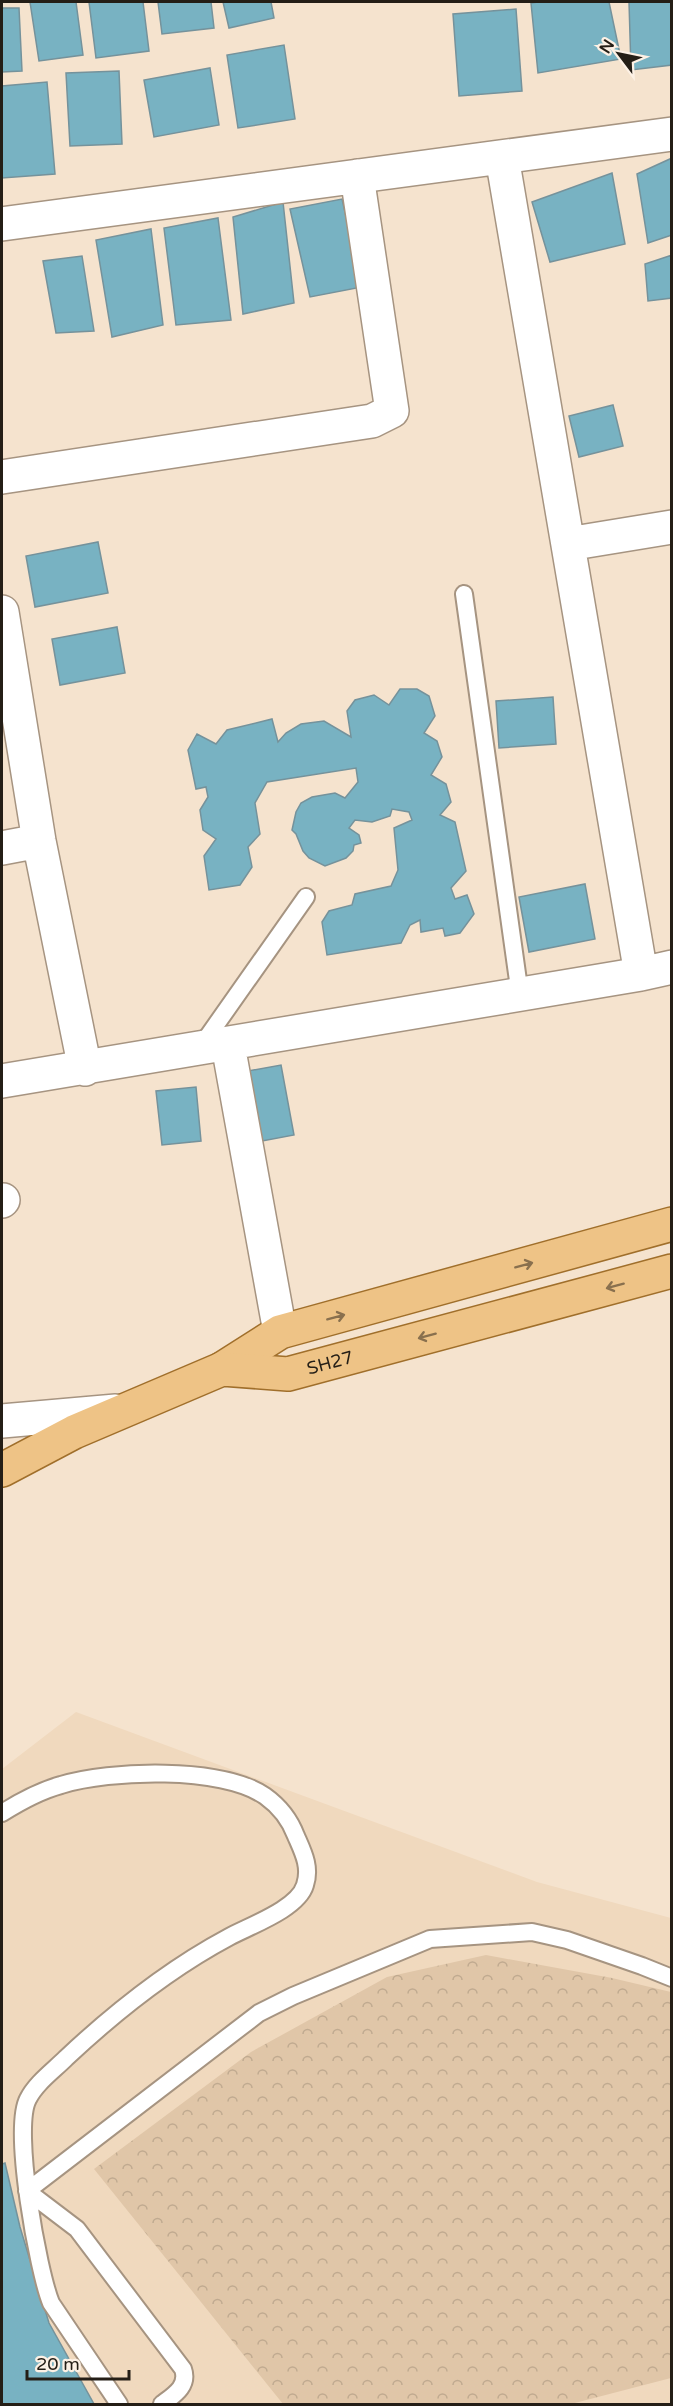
<svg xmlns="http://www.w3.org/2000/svg" width="673" height="2406" font-family="'Varela Round',sans-serif">
<style>
.built{fill:#f0d9be}
.park{fill:url(#park-crowns)}
.building{fill:#78b2c2;stroke:#75929b;stroke-width:1.5}
.lines{fill:none;stroke-linecap:round;stroke-linejoin:round}
.lane-casing{stroke:#a69481;stroke-width:20}
.street-casing{stroke:#a69481;stroke-width:36}
.primary-casing{stroke:#a06f2b;stroke-width:36}
.lane{stroke:#fff;stroke-width:16}
.street{stroke:#fff;stroke-width:33}
.primary{stroke:#eec386;stroke-width:33}
.oneway{stroke:#89704e}
.labels{text-anchor:middle;dominant-baseline:central;stroke-width:4.5;stroke-linejoin:round;paint-order:stroke}
.street-label{font-size:18px;fill:#241e16;stroke:#fdf1e5}
</style>
<defs>
<pattern id="park-crowns" width="20" height="18" patternUnits="userSpaceOnUse" patternTransform="scale(1.5)"><rect width="20" height="18" fill="#e0c6a8"/><path d="M2 6a3 3 0 1 1 6 0M12 15a3 3 0 1 1 6 0" fill="none" stroke="#c0aa90"/></pattern>
</defs>
<rect width="100%" height="100%" fill="#f5e3ce"/>
<path class="built" d="M76 1712 537 1882 671 1918V2404H2V1769Z"/>
<path class="park" d="M486 1955 612 1978 671 1992V2378L571 2404H283L94 2169 251 2052 387 1977Z"/>
<path class="building" d="M30 2H76L83 55 39 61Z
M89 2H143L149 51 96 58Z
M158 2H211L214 28 162 34Z
M223 2H271L274 18 229 28Z
M538 2H609L621 59 538 73 531 3Z
M629 2H672V65L631 70Z
M2 8H19L22 71 2 72Z
M516 9 522 91 459 96 453 14Z
M284 45 295 119 238 128 227 55Z
M210 68 219 125 154 137 144 80Z
M119 71 122 144 70 146 66 73Z
M47 82 55 174 2 178V86Z
M672 158V235L648 243 637 174Z
M612 173 625 244 550 262 532 202Z
M342 199 362 287 310 297 290 209Z
M283 202 294 303 243 314 233 217Z
M218 218 231 320 176 325 164 228Z
M151 229 163 325 112 337 96 240Z
M672 255V298L648 301 645 264Z
M82 256 94 331 56 333 43 261Z
M613 405 623 446 579 457 569 416Z
M98 542 108 593 35 607 26 556Z
M117 627 125 673 60 685 52 639Z
M400 689H417L429 696 435 716 424 733 437 741 442 757 431 775 446 784 451 802 440 815 455 822 466 871 451 888 455 899 467 895 474 914 460 933 445 936 443 928 421 932 420 920 410 925 401 943 327 955 322 922 329 911 352 905 355 894 391 886 398 870 394 828 412 820 409 812 392 809 390 816 372 822 355 820 349 828 359 835 361 843 354 845 353 851 346 858 325 866 309 858 303 851 296 834 292 830 296 812 301 803 312 797 335 793 345 798 358 782 356 768 267 782 255 803 260 834 248 847 252 867 240 885 209 890 204 856 216 839 203 830 200 810 208 797 206 787 196 789 188 750 197 734 216 744 227 730 272 719 278 742 286 733 301 724 324 721 351 737 347 711 355 700 374 695 389 705Z
M553 697 556 744 499 748 496 701Z
M585 884 595 939 529 952 519 897Z
M281 1065 294 1135 251 1143 237 1073Z
M196 1087 201 1141 162 1145 156 1091Z
M5 2163 20 2227 49 2323 94 2404H2V2164Z"/>
<g class="lines">
<defs>
<path id="lane" d="M464 594 520 995
M201 1046 306 897
M2 1813C21 1801 39 1791 61 1785 110 1770 221 1766 265 1796 279 1806 290 1820 296 1836 303 1852 311 1867 305 1885 298 1909 249 1926 229 1937 169 1969 115 2012 66 2058 53 2071 36 2083 28 2099 12 2129 38 2271 51 2303L119 2404
M27 2191 259 2013 293 1996 430 1939 532 1932 567 1940 642 1966 672 1978
M27 2191 77 2229 183 2369C189 2386 174 2395 162 2404"/>
<path id="street" d="M2 224 672 134
M2 477 372 421 392 411 357 176
M568 544 672 527
M2 612 39 841 85 1069
M2 848 39 841
M641 974 672 967
M228 1045 280 1332
M2 1081 641 974 502 157
M2 1201 3 1200
M2 1421 116 1411"/>
<g id="primary">
<path d="M222 1369 280 1332 672 1224"/>
<path id="s1" d="M2 1470 74 1432 222 1369 288 1374 672 1271"/>
</g>
</defs>
<use href="#lane" class="lane-casing"/>
<use href="#street" class="street-casing"/>
<use href="#primary" class="primary-casing"/>
<use href="#lane" class="lane"/>
<use href="#street" class="street"/>
<use href="#primary" class="primary"/>
</g>
<defs><path id="oneway-shaft" d="M-6 0H5M1.5-3L5.5 0L1.5 3" fill="none" stroke-width="1.6" stroke-linecap="round" stroke-linejoin="round" transform="scale(1.5)"/></defs>
<g class="oneway">
<use href="#oneway-shaft" transform="translate(524 1265) rotate(-15)"/>
<use href="#oneway-shaft" transform="translate(615 1286) rotate(165)"/>
<use href="#oneway-shaft" transform="translate(336 1317) rotate(-15)"/>
<use href="#oneway-shaft" transform="translate(427 1336) rotate(165)"/>
</g>
<g class="labels">
<g class="street-label">
<text stroke="none"><textPath href="#s1" startOffset="352">SH27</textPath></text>
</g>
</g>
<rect width="673" height="2406" fill="none" stroke="#241e16" stroke-width="6"/>
<g transform="translate(619 54) rotate(302)" stroke="#fdf1e5" stroke-width="4.5" paint-order="stroke">
<path d="M0-4.5L10 22L0 15L-10 22Z" fill="#241e16"/>
<text y="-9" font-size="16" font-weight="bold" text-anchor="middle" fill="#241e16">N</text>
</g>
<path d="M27 2370v9h102v-9" fill="none" stroke="#241e16" stroke-width="3"/>
<text x="36" y="2370" font-size="18" fill="#241e16" stroke="#fdf1e5" stroke-width="4.5" paint-order="stroke">20 m</text>
</svg>
